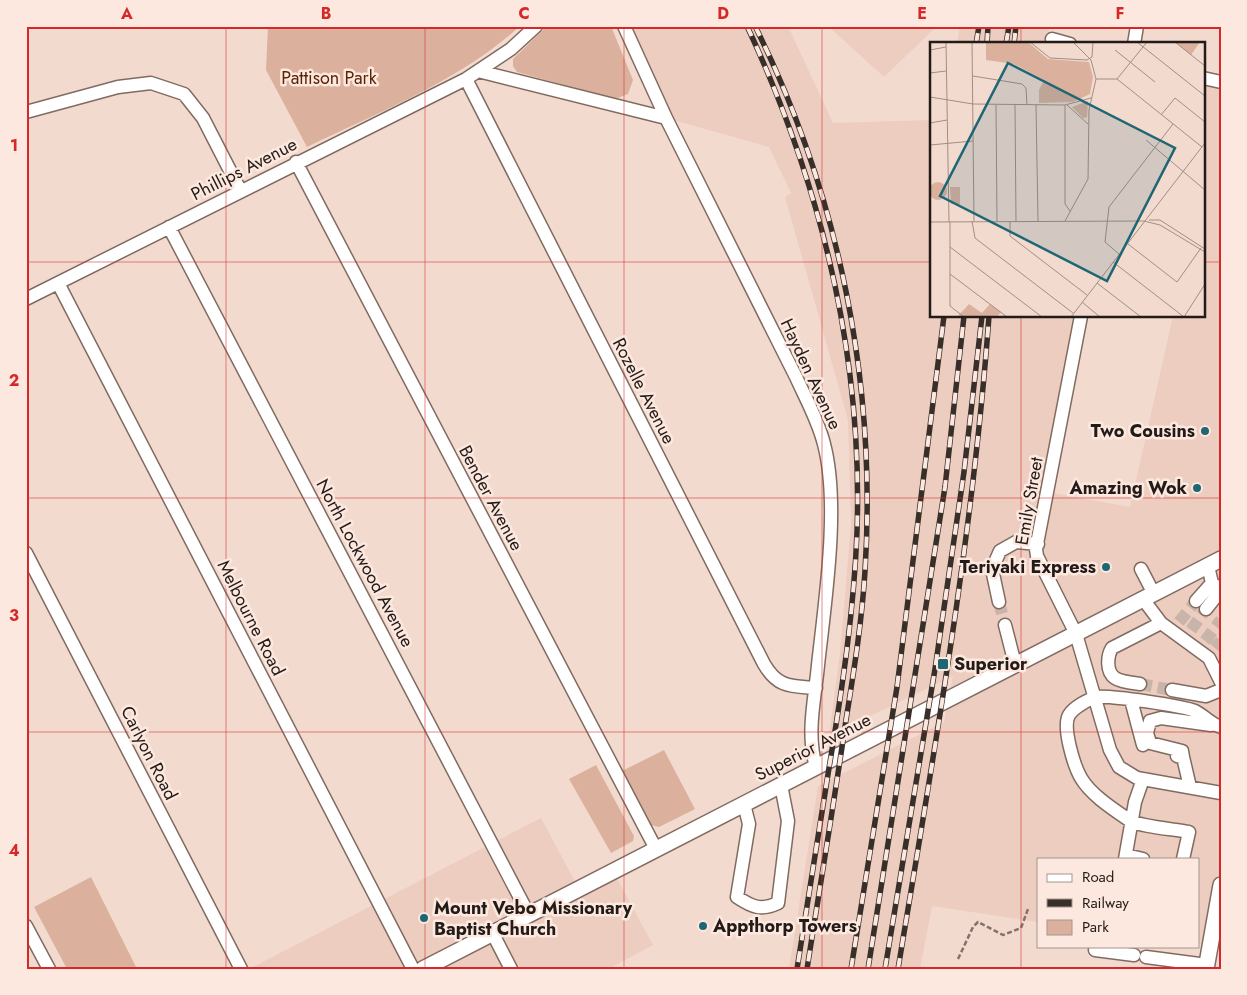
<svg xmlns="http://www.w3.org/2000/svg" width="1247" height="995" font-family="Jost,sans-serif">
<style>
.built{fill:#edcdbf}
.green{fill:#dbb19e}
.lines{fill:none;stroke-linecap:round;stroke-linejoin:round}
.minor-tunnel{stroke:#c9b4aa;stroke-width:12;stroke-dasharray:12 6;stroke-linecap:butt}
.minor-casing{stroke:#816b61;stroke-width:15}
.major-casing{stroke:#816b61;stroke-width:18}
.path{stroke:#82726b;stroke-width:2.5;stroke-dasharray:5 2.5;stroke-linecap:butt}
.minor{stroke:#fff;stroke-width:12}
.major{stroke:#fff;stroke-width:15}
.rail-casing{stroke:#382f2a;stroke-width:5.5}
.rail{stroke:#fce8df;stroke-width:4;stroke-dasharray:11;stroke-linecap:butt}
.grid{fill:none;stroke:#d62828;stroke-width:1;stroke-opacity:0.55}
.poi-dot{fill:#1e6673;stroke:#fce8df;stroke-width:2}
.labels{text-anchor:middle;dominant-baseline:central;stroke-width:5;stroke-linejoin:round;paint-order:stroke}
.park-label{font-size:18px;fill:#5d2404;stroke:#fce8df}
.street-label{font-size:18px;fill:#231b17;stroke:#fce8df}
.poi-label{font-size:18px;font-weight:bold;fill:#231b17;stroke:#fce8df;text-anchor:end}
.inset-road{fill:none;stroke:#a08e85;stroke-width:1}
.view{fill:#1e6673;fill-opacity:0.15;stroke:#1e6673;stroke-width:2.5}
.inset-edge{fill:none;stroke:#231b17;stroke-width:2.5}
.neatline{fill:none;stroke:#d62828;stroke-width:2}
.grid-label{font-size:16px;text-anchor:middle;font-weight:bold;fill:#d62828}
</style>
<rect width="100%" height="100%" fill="#f3dacf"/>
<path class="built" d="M624 26H788L833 123 931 120V316H1081L1048 492 1130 507 1173 316H1203V78L1221 82V885L1210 946 1198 944V859H1038V922L932 906 920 969H789L818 786 944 722 953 676 829 736 840 653 851 525 848 420 785 197 791 193 769 147 666 118Z
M828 26H937L884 77Z
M960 26H1050L1046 44H957Z
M541 818 579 889 613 871 653 945 608 969H249Z"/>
<path class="green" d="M268 26H520C460 81 379 112 307 147L266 70Z
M547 26H611L633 80 628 94 615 99 517 72 513 66V59Z
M664 750 695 809 659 827 650 825 622 771Z
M596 765 634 836 633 841 611 853 569 779Z
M91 877 137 969H67L34 907Z"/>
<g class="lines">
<path class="minor-tunnel" d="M999 602 1005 625
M1179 622 1196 601
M1191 630 1206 609
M1205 641 1221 620
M1215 648 1221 641
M1140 684 1172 690"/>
<defs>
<path id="minor" d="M624 26 666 118 796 377C806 399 818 420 824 444 840 505 825 601 818 665 815 699 806 732 816 767
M1052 39 1070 44
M1134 44 1137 26
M478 71 666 118
M1203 78 1221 82
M466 79 764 664C778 688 791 686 816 688
M26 112 118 87 151 83 184 94 203 118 240 190
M296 162 656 849
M169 227 529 915
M58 283 413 969
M26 299 466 79 511 49 536 26
M1081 316 1036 549 1037 556 1076 634 1110 750 1119 767 1137 778 1221 793
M26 553 241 969
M1208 566 1212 583 1221 590
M1141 569 1154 594
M1143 599 1161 623 1209 658 1221 682
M1196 601 1212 583
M999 602 992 569 1000 551 1016 542 1038 544
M1206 609 1221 590
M1005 625 1015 664
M1140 684C1133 683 1121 682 1115 678 1106 672 1107 656 1112 648L1161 623
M1172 690 1206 696 1221 690
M1131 700 1143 745
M1177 756 1183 757 1190 787
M1183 757 1182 751 1150 743 1147 733 1150 721 1161 718 1211 725
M744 804 749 824 737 897C752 907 761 911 778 903L788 821 781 785
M1126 855 1143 859
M1125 859 1135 802 1143 779
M1183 859 1189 832C1174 829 1141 827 1129 820 1113 809 1091 795 1081 778 1074 766 1062 727 1069 715 1074 707 1089 699 1097 697 1110 695 1183 706 1195 711 1205 716 1210 724 1221 727
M26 926 49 969
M493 934 511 969
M1095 950 1134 955
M1146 957 1207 965"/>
<path id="major" d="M423 969 1221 559
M1206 969 1221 885"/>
</defs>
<use href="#minor" class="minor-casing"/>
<use href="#major" class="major-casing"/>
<path class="path" d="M958 959 973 927 978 922 1003 935 1021 928 1028 909"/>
<use href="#minor" class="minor"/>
<use href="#major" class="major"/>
<defs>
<path id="rail" d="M747 26C821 185 863 356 857 532 854 611 842 690 829 768 818 835 808 902 797 969
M755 26C839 195 877 383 865 571 862 621 854 670 846 720 834 803 820 886 807 969
M976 44 979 26
M987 44 988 26
M1006 44 1009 26
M1014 44 1016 26
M851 969 897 687 944 316
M868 969 945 487 964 316
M885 969 935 669 964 472 982 316
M898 969C934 752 973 536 989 316"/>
</defs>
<use href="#rail" class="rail-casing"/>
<use href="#rail" class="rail"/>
</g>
<path class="grid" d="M226 26V969M425 26V969M624 26V969M822 26V969M1021 26V44M26 262H931M1203 262H1221M1021 316V969M26 498H1221M26 732H1221"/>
<g class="poi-dot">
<circle cx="1205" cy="431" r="5"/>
<circle cx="1197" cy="488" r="5"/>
<circle cx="1106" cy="567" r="5"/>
<rect x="937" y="658" width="12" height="12" rx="2.5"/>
<circle cx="424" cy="918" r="5"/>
<circle cx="703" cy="926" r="5"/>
</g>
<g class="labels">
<g class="park-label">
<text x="329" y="78">Pattison Park</text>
</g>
<g class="street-label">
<text transform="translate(244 169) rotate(-27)">Phillips Avenue</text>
<text transform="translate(811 374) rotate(65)">Hayden Avenue</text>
<text transform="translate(644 391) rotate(63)">Rozelle Avenue</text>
<text transform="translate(491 498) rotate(62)">Bender Avenue</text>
<text transform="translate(1029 501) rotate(-80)">Emily Street</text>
<text transform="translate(365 563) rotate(62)">North Lockwood Avenue</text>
<text transform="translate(251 618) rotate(63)">Melbourne Road</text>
<text transform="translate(813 747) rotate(-27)">Superior Avenue</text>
<text transform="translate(149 753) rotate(63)">Carlyon Road</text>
</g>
<g class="poi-label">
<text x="1195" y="431">Two Cousins</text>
<text x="1187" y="488">Amazing Wok</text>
<text x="1096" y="567">Teriyaki Express</text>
<text x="954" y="664" text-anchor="start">Superior</text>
<text x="434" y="908" text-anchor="start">Mount Vebo Missionary<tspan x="434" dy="21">Baptist Church</tspan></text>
<text x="713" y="926" text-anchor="start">Appthorp Towers</text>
</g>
</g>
<g transform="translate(930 42)">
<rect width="275" height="275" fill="#f3dacf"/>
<path d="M56 0H98L118 17 159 20 163 35 160 52 143 60 109 61V48L114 38 84 22 56 18ZM245 0H270L261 13ZM158 59 157 75 153 76 142 65ZM-1 149a9 9 0 1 1 18 0a9 9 0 1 1-18 0ZM20 145H30V162H21ZM39 262 52 271 60 262 71 270 67 275H27Z" fill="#dbb19e"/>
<path class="inset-road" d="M16 0 19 180M42 0 44 179M100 0 120 16 157 18 162 15 163 0M143 0 161 18 166 37M207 0 275 54M245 0 275 24M0 8 16 5M185 8 225 40M0 31 16 29M43 34 92 42 96 46 97 63M187 37 272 105M0 55 43 62 135 63 161 56M66 63 67 179M85 63 86 179M106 63 108 179M135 63V162L140 169M137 63 158 82M231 73 245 56 275 80M0 81 17 78M216 98 275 148M0 103 43 99M219 178H230L275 207M42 179 45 196 143 271M80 179V194L157 253M135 179 158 137 159 68 166 37H187L217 0M0 180 214 179 230 183 275 210M20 180V264L34 275M198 202 247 240 271 206M20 205 112 275M189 212 175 200 179 165 243 82M183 220 254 275M20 232 77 275M167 241 211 275M152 260 170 275M141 275 275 101M254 275 275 242"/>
<path class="view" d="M78 21 245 106 177 239 10 154Z"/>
<rect width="275" height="275" class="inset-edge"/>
</g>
<rect width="1247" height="995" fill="none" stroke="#fce8df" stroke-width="55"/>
<rect x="1037" y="858" width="162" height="90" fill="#fce8df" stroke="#a5968f"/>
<rect x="1047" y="874" width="25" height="8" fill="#ffffff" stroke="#a5968f"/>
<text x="1082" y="882" font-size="15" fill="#231b17">Road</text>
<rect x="1047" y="899" width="25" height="8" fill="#382f2a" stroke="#a5968f"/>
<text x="1082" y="908" font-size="15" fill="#231b17">Railway</text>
<rect x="1047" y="920" width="25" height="15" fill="#dbb19e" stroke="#a5968f"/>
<text x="1082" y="932" font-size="15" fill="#231b17">Park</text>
<rect x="28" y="28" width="1192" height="940" class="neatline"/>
<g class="grid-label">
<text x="127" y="19">A</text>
<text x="326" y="19">B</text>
<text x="524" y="19">C</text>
<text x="723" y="19">D</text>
<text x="922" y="19">E</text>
<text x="1120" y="19">F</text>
<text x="14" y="151">1</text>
<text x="14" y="386">2</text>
<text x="14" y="621">3</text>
<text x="14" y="856">4</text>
</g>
</svg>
